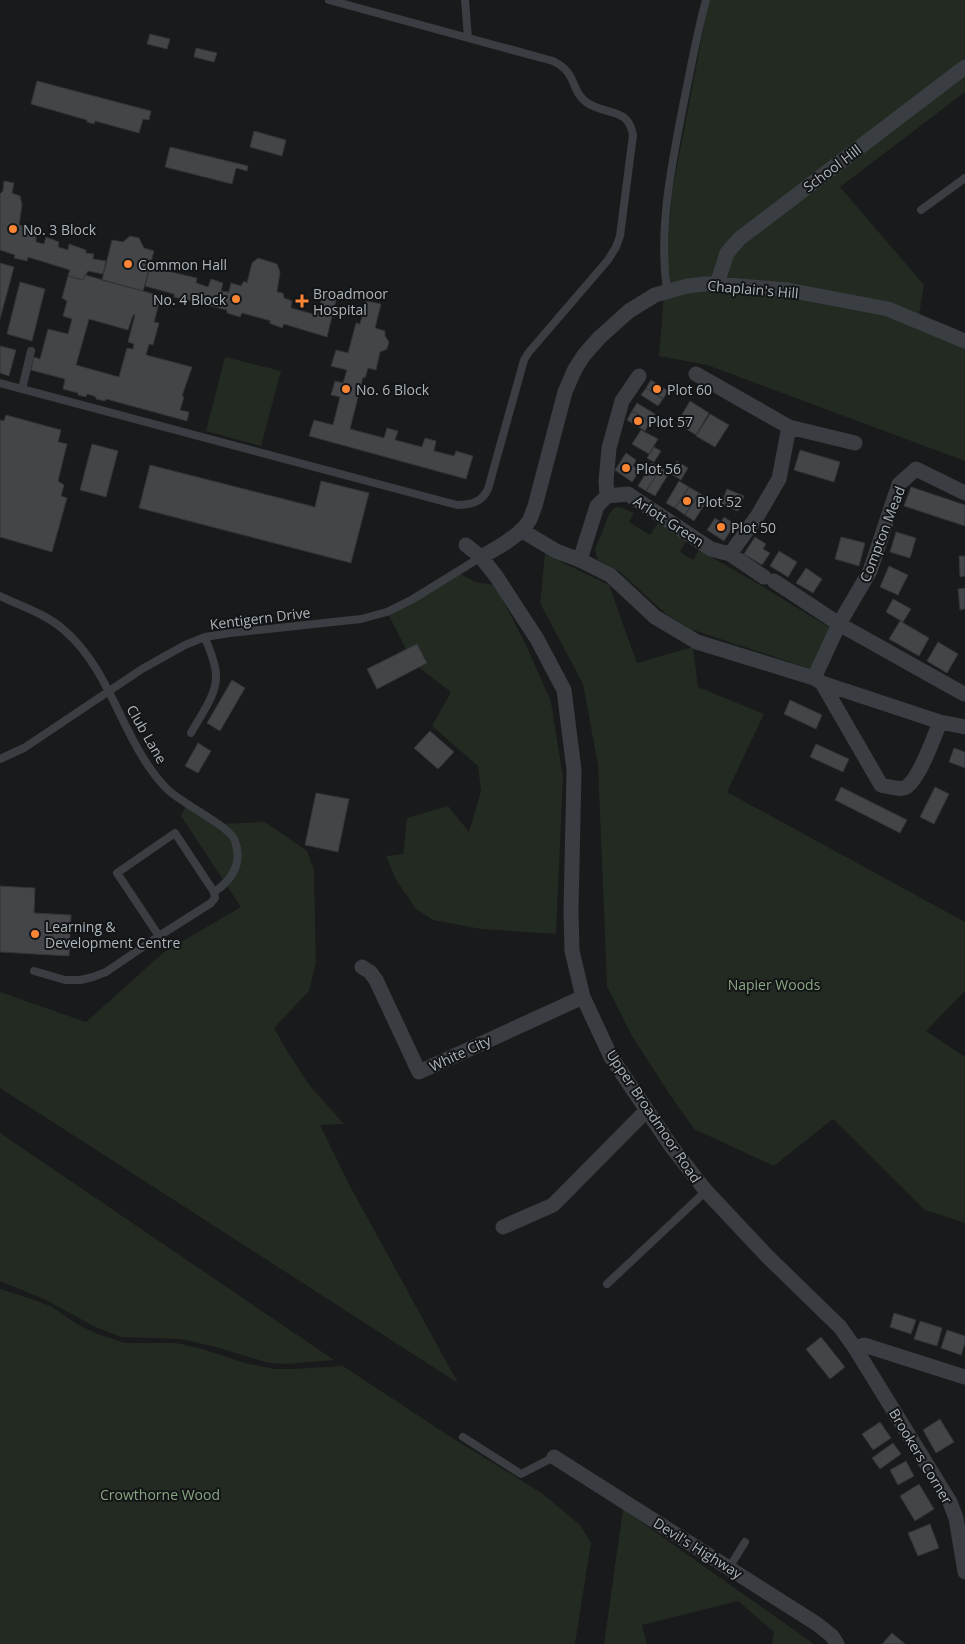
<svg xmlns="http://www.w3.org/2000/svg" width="965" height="1644" font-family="'Open Sans',sans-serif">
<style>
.green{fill:#222a21}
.building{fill:#434549;stroke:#333438;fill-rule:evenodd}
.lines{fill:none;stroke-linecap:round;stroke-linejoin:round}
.service{stroke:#3a3d41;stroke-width:8}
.minor{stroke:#3a3d41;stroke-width:15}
.poi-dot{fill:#fa8534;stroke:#141517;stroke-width:2}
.labels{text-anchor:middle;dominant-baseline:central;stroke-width:4;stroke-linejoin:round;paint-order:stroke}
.street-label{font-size:14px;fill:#abb5bc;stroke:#141517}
.poi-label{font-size:14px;fill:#abb5bc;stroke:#141517;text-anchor:start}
.park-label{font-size:14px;fill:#89a782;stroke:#141517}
</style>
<rect width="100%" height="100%" fill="#191a1c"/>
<path class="green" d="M709 0H965V92L840 187 924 285 918 321 965 341V461L707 365 659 356 672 192Z
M225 357 281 371 261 446 206 431Z
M618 507 623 508 634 513 629 522 650 535 658 523 686 540 680 552 693 560 699 550 750 579 835 631 811 669 690 629 666 614 620 572 597 559 595 550 609 514 614 508Z
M545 554 609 585 637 663 693 647 698 687 764 714 727 792 965 922V991L926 1031 965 1057V1223L925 1210 833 1119 774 1166 694 1129 670 1095 632 1036 607 986 598 765 583 684 540 603Z
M457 572 476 582 495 585 527 647 551 702 563 777 556 934 481 929 433 920 416 909 396 880 386 856 403 854 407 818 448 806 469 832 481 791 478 766 432 726 451 692 413 663 387 612Z
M187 805 218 824 265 822 307 851 314 870 316 962 309 991 274 1028 289 1054 310 1086 344 1124 320 1125 350 1186 458 1383 0 1088V992L86 1022 164 952 241 907 181 816Z
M0 1133 334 1360 288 1364 269 1363 212 1346 181 1339 121 1337 95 1327 46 1300 0 1281Z
M0 1289 32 1299 52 1307 77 1324 95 1333 125 1343H177L202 1349 245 1363 274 1369H293L343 1366 446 1434 543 1494 580 1525 591 1543 575 1644H0Z
M623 1509 814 1644H772L774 1632 738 1601 642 1625 647 1644H604Z"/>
<path class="building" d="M150 34 170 39 167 49 147 44Z
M196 48 217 53 214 62 194 57Z
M37 81 151 111 149 120 143 119 139 133 95 121 94 124 87 122V120L31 104Z
M254 131 286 140 282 156 250 147Z
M170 147 248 166 247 171 236 168 232 184 165 167Z
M4 181 14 183 12 193 20 196 22 205 19 225 27 227 26 231 36 234V242L44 244 46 237 59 242 58 247 68 250 69 244 86 250V253L94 254 93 259 106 261 103 274 88 271 83 280 68 276 70 270 28 257 27 261 14 258 15 255 0 250V194L3 191Z
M130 236 139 238 144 248 154 251 143 291 102 280 112 240 123 242Z
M258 258 277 264 280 272 277 292 283 293 284 298 292 301 291 308 317 315 324 291 337 296 327 337 284 324 282 328 269 323 271 321 242 313 240 317 227 313V310L174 297V294L145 286 150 267 197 278 196 283 208 287 211 279 223 283 221 291 229 292 231 283 241 286 244 281 247 283 252 263Z
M0 263 14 267 0 319Z
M85 275 161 296 154 322 159 323 153 345 149 344 146 355 192 367 182 396 184 397 180 410 189 412 187 421 106 399 105 401 96 399V397L91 395 87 394 86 397 78 395V393L63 389 65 379 31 370 34 357 40 359 48 329 68 334 72 319 63 316 67 301 62 298 68 276 83 280ZM133 315H135L128 342 134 344 133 349 127 348 119 377 76 365 89 319 128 330Z
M20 282 45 289 32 341 7 334Z
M366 301 381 304 375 328 385 331V336L389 342 387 349 380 352 376 370 368 368 365 378 363 377 350 429 384 438 387 428 398 431 395 440 422 447 425 438 436 441 434 451 454 456 456 451 473 456 466 479 309 436 314 420 333 425 340 397 331 395 335 381 343 383 347 370 331 366 336 350 348 353 356 323 360 324Z
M0 346 16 350 9 376 0 373Z
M651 380 668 391 663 399 646 388Z
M646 388 663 399 658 406 641 395Z
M690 401 709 413 696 435 677 423Z
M637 403 655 414 650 422 632 411Z
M632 411 650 422 645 431 627 420Z
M710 414 729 425 715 447 696 436Z
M6 415 61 430 58 442 67 444 58 481 64 485 61 496 67 498 52 552 0 537V420L4 421Z
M641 430 658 439 649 454 632 444Z
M92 444 118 451 106 497 80 490Z
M654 447 661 451 654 462 647 458Z
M800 450 840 462 834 482 794 470Z
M626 453 636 460 633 466 640 470 632 482 615 470Z
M677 461 688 468 681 480 670 473Z
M652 463 661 468 646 491 638 486Z
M150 465 315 507 321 481 369 493 351 563 139 508Z
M661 468 669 473 655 496 646 491Z
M679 481 689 487 675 508 666 503Z
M689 487 699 493 685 515 675 508Z
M911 487 965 505V526L904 506Z
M727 489 744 496 738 511 721 504Z
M699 493 708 499 694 521 685 515Z
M724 517 735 524 724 541 707 530 715 518 721 522Z
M896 532 916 538 910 558 890 552Z
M755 537 766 544 763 549 770 553 762 565 744 554Z
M841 537 865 543 859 566 835 559Z
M779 551 797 562 788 577 770 566Z
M959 556H965V576L960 577Z
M889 566 908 575 898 595 880 587Z
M806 568 822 579 813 593 796 583Z
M965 588V609L960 610 958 589Z
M893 599 911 609 903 622 886 612Z
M900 621 929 638 919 656 889 639Z
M938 642 958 654 947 673 927 661Z
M417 644 427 663 377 689 367 669Z
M232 680 245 688 220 731 207 723Z
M790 700 822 715 816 729 784 714Z
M430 731 454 752 438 769 414 748Z
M198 743 211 751 198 773 185 766Z
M816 744 849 759 843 772 810 757Z
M954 748 965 752V768L949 762Z
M841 787 907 820 900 833 835 800Z
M935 787 949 794 934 824 920 817Z
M316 793 349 799 338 852 305 845Z
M0 886 35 888 34 913 71 915 69 956 0 952Z
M894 1313 916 1320 911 1334 890 1327Z
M920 1321 942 1328 937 1346 914 1339Z
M947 1330 965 1336V1343L961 1355 941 1348Z
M821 1337 845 1367 830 1379 806 1349Z
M940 1419 954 1442 936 1453 923 1430Z
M880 1422 891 1438 873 1450 862 1434Z
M893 1443 901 1454 880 1469 872 1458Z
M906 1461 914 1476 898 1485 890 1470Z
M919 1484 934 1509 915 1521 900 1496Z
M930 1524 939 1548 918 1556 908 1533Z
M892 1633 905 1644H882Z"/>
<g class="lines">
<path class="service" d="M465 0 468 38
M921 210 965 178
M667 291C658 228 672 163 684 101 691 67 697 33 706 0
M0 383 457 505C471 505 482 502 488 489L524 360 529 352 608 260 616 247 620 236 633 135C628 106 605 116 586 102 570 90 578 73 553 61L329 0
M22 389 31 351
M0 596C21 606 46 614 64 630 113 672 122 743 167 789 182 804 230 826 235 841 243 864 232 880 214 892
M191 733C200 716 217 695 216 675 216 663 209 649 205 637
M0 759 24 748 142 669 185 645 205 637 230 633 361 619 387 612 413 599 481 557
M175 833 214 892 215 898 211 903 159 936 117 873Z
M34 971 65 980H80L93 977 106 972 159 936
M607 1284 706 1191
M463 1437 521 1474 554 1457
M729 1568 745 1542"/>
<path class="minor" d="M717 284 727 253 739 239 965 67
M696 374 789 427 855 443
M607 496 606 481 609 448 622 401 639 376
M521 530 556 551 580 560 610 575 655 617 697 642 814 678 822 683 940 722 965 727
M466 545 481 557 496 576 537 639 564 690 574 770 571 911 572 951 583 997 611 1057 671 1146 706 1191 768 1257 840 1327 855 1348 950 1502 956 1518 965 1572
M730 554 764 577
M481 557C496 549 520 536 529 521 532 516 533 510 535 506L565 392 575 369 584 355 599 338 629 311 655 295 687 286 704 284H717L788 290 888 309 965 341
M580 560 597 506 607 496 628 494 711 549 730 554 758 515 779 479 789 427
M774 581 839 624 964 694
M814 678 839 624 870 571 899 484 916 469 965 493
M822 683 881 785C888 786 897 790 904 788 918 783 934 737 940 722
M362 967 370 972 376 980 419 1072 583 997
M503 1227 553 1205 647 1110
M855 1348 864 1345 965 1377
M554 1457 817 1624 832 1636 837 1644"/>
</g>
<g class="poi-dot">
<circle cx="13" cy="229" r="5"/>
<circle cx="128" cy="264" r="5"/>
<circle cx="236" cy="299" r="5"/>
<path d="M299.5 293.5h5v5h5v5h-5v5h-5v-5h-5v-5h5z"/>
<circle cx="346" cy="389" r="5"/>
<circle cx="657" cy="389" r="5"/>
<circle cx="638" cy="421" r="5"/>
<circle cx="626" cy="468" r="5"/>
<circle cx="687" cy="501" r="5"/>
<circle cx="721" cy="527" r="5"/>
<circle cx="35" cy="934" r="5"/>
</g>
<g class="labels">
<g class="street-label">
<text transform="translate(832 168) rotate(-37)">School Hill</text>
<text transform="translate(753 289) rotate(5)">Chaplain's Hill</text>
<text transform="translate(669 521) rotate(33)">Arlott Green</text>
<text transform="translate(882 534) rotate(-69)">Compton Mead</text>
<text transform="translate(260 618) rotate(-7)">Kentigern Drive</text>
<text transform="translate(147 734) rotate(60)">Club Lane</text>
<text transform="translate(460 1053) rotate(-25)">White City</text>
<text transform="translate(654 1116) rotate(56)">Upper Broadmoor Road</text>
<text transform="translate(921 1456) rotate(59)">Brookers Corner</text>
<text transform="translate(698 1548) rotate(32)">Devil's Highway</text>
</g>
<g class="poi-label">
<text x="23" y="229">No. 3 Block</text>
<text x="138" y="264">Common Hall</text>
<text x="313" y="293">Broadmoor<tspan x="313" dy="16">Hospital</tspan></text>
<text x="226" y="299" text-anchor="end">No. 4 Block</text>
<text x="356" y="389">No. 6 Block</text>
<text x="667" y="389">Plot 60</text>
<text x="648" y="421">Plot 57</text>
<text x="636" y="468">Plot 56</text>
<text x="697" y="501">Plot 52</text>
<text x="731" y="527">Plot 50</text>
<text x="45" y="926">Learning &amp;<tspan x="45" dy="16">Development Centre</tspan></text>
</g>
<g class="park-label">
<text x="774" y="984">Napier Woods</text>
<text x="160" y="1494">Crowthorne Wood</text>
</g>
</g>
</svg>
